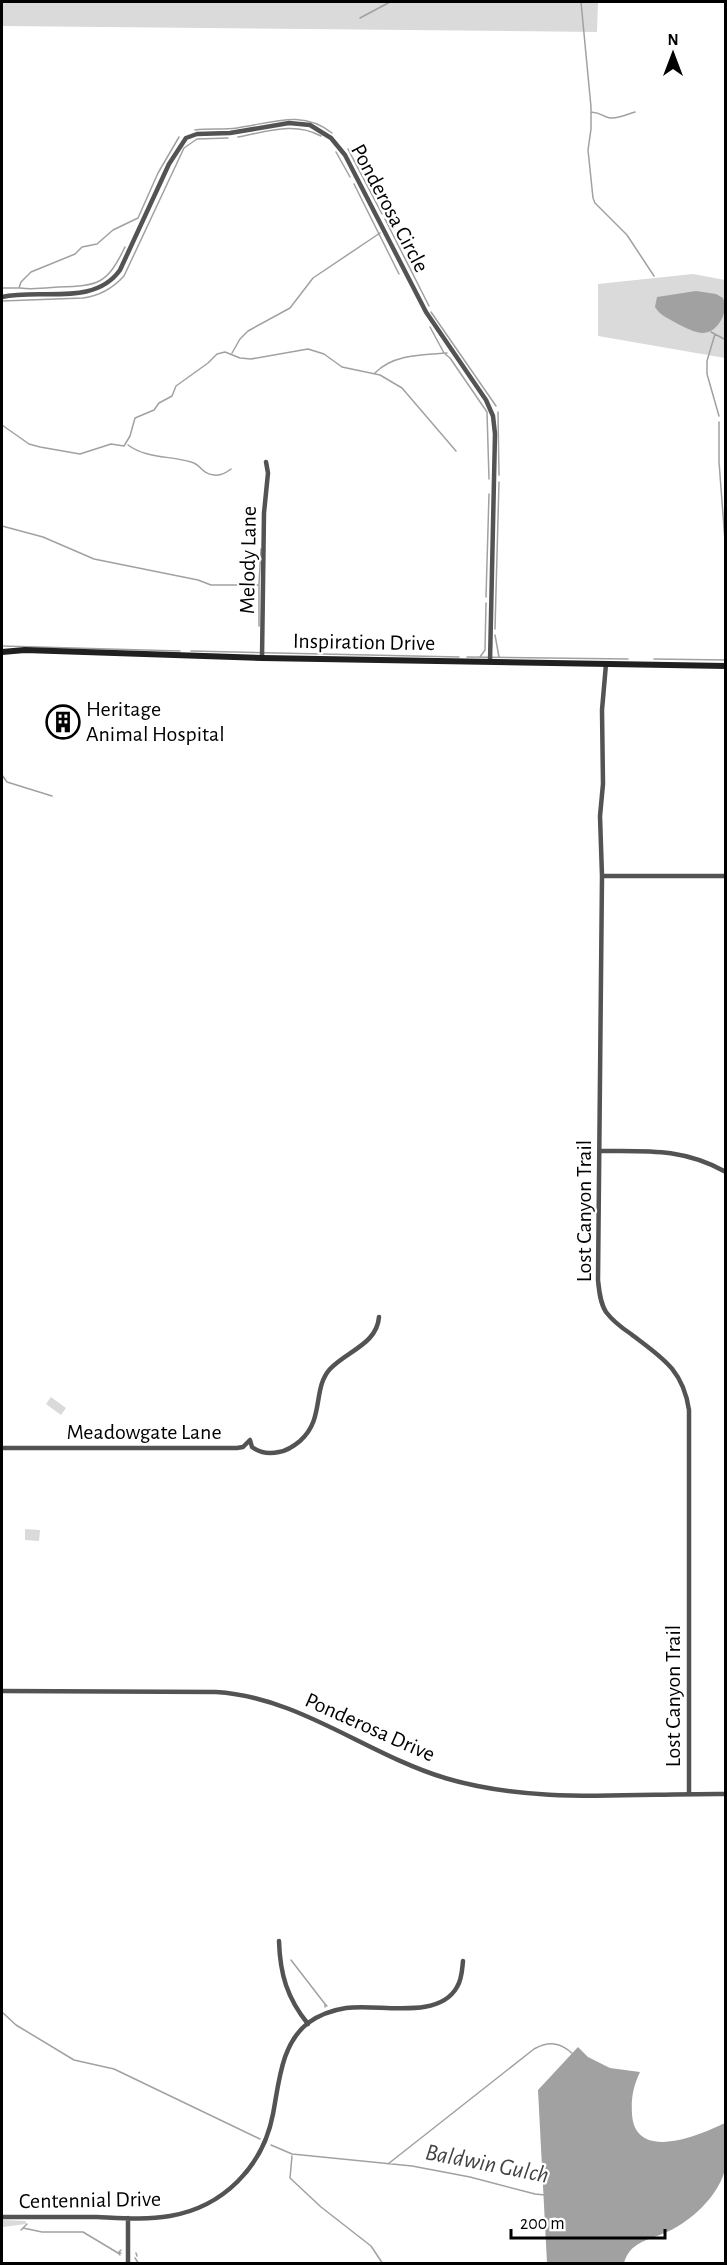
<svg xmlns="http://www.w3.org/2000/svg" width="727" height="2265" font-family="'Alegreya Sans',sans-serif">
<style>
.green{fill:#dadada}
.water{fill:#a1a1a1}
.lines{fill:none;stroke-linecap:round;stroke-linejoin:round}
.stream{stroke:#a1a1a1;stroke-width:1.5}
.street{stroke:#535353;stroke-width:4.5}
.secondary{stroke:#202020;stroke-width:6}
.labels{text-anchor:middle;dominant-baseline:central;stroke-width:4.5;stroke-linejoin:round;paint-order:stroke}
.street-label{font-size:22px;fill:#000;stroke:#fff}
.poi-label{font-size:22px;fill:#000;stroke:#fff;text-anchor:start}
.water-label{font-size:24px;font-style:italic;fill:#424242;stroke:#fff}
</style>
<rect width="100%" height="100%" fill="#fff"/>
<path class="green" d="M2 2H598L597 32 2 26Z
M693 274 725 280V358L598 336V284Z
M51 1397 66 1408 61 1415 46 1404Z
M25 1529 40 1530 39 1541 25 1540Z
M2 2220 26 2221V2224L3 2227 2 2230Z"/>
<path class="water" d="M696 291 716 294 723 298C726 307 725 314 720 322 708 340 694 332 678 324 670 319 660 316 655 307L657 297Z
M578 2047 588 2057 610 2068 640 2072C633 2087 631 2098 632 2114 635 2163 700 2135 725 2123 726 2136 727 2152 726 2165 721 2195 689 2224 662 2234 645 2241 630 2243 624 2263H547L538 2090Z"/>
<g class="lines">
<path class="stream" d="M581 2 591 107V129L588 150 593 198 595 203 627 235 654 276
M360 18 390 2
M591 112C603 113 602 117 610 118 618 119 628 114 635 112
M195 130C209 128 223 130 237 128 272 123 302 109 332 133
M238 137C266 132 294 121 321 136
M348 149 382 214
M336 152 350 177
M354 184 399 274
M385 219 429 306
M2 288H19L21 282 31 272 75 254 82 247 97 244 113 230 138 218 158 173 179 137
M20 288C32 290 46 288 58 287 99 286 107 284 125 247
M2 301 83 298C99 296 113 288 124 276L184 148 197 139 228 138
M431 312 496 406
M430 327 444 353 450 358 487 412 489 479
M711 332 726 340
M715 334 707 361V374L719 416
M232 353 240 339 248 331 290 308 313 278 380 233
M375 373C393 354 423 355 447 353
M498 412 499 475
M719 422V462L726 554
M2 425 29 444 40 447 80 454 111 444 124 446 130 436 135 418 154 410 159 403 172 396 176 386 208 363 217 354 225 352 240 358 251 359 308 349 324 354 342 367 380 375 402 388 456 451
M128 445C145 458 171 456 191 462 201 464 201 474 214 475 221 476 226 473 231 469
M2 526 43 537 94 559 198 580 211 585H259V626
M259 584 261 549
M486 597 489 494
M495 629 499 482
M495 635 499 657
M2 646 180 651
M191 651 459 657
M467 657 628 659
M480 657 485 650 486 603
M654 659 726 660
M2 757V760
M2 775 7 782 52 796
M291 1960 325 2004
M325 2007V2004L327 2006
M2 2012 16 2025 74 2060 114 2069 260 2139
M271 2145 292 2154 412 2166 470 2177 535 2194 545 2195
M292 2156 290 2178 321 2207 371 2246 383 2264
M388 2164 534 2049C549 2041 560 2042 573 2054
M23 2228 42 2232H83L118 2253H121
M21 2230 27 2224
M136 2253 137 2256
M120 2255 118 2253 121 2250
M135 2258 139 2264"/>
<path class="street" d="M2 297C40 288 94 307 120 270L169 164 186 138 197 134 230 133 289 123 310 125 331 138 345 155 426 312 486 400 493 416 495 434 490 662
M262 658 264 513 268 473 266 462
M606 664 602 710 603 784 600 816 602 876 598 1280C599 1290 600 1303 606 1312 612 1320 622 1328 631 1334 661 1357 683 1369 689 1410V1794
M602 876H726
M600 1151C647 1151 683 1148 726 1172
M2 1448H237L243 1447 250 1440 252 1447C260 1453 270 1454 279 1452 286 1451 294 1446 300 1441 325 1419 312 1389 330 1369 347 1351 377 1344 379 1317
M2 1691 216 1692C299 1697 366 1754 445 1778 536 1805 632 1793 726 1794
M279 1941C280 1974 287 1998 308 2024
M2 2217C33 2217 65 2217 97 2217 121 2218 146 2220 170 2216 223 2207 263 2167 273 2114 279 2083 281 2044 308 2023 319 2015 333 2010 346 2008 378 2003 438 2021 457 1987 462 1979 462 1970 463 1961
M128 2218V2264"/>
<path class="secondary" d="M2 652 25 650 262 658 726 666"/>
</g>
<defs>
<symbol id="building-ring" viewBox="-11 -11 22 22"><circle r="9.5" fill="#fff" stroke="#000" stroke-width="1.5"/><path d="M-4-6H4V6H1V3H-1V6H-4ZM-2.5-4.3h1.7v1.8h-1.7ZM.8-4.3h1.7v1.8H.8ZM-2.5-1h1.7V.8h-1.7ZM.8-1h1.7V.8H.8Z" fill="#000"/></symbol>
</defs>
<g fill-rule="evenodd">
<use href="#building-ring" x="44" y="703" width="38" height="38"/>
</g>
<g class="labels">
<g class="street-label">
<text transform="translate(390 208) rotate(62)">Ponderosa Circle</text>
<text transform="translate(248 560) rotate(-89)">Melody Lane</text>
<text transform="translate(364 642) rotate(1)">Inspiration Drive</text>
<text transform="translate(584 1211) rotate(-90)">Lost Canyon Trail</text>
<text x="144" y="1432">Meadowgate Lane</text>
<text transform="translate(673 1696) rotate(-90)">Lost Canyon Trail</text>
<text transform="translate(370 1727) rotate(24)">Ponderosa Drive</text>
<text transform="translate(90 2200) rotate(-1)">Centennial Drive</text>
</g>
<g class="poi-label">
<text x="86" y="709">Heritage<tspan x="86" dy="25">Animal Hospital</tspan></text>
</g>
<g class="water-label">
<text transform="translate(487 2164) rotate(11)">Baldwin Gulch</text>
</g>
</g>
<rect width="727" height="2265" fill="none" stroke="#000000" stroke-width="6"/>
<g transform="translate(673 54)" stroke="#ffffff" stroke-width="4.5" paint-order="stroke">
<path d="M0-4.5L10 22L0 15L-10 22Z" fill="#000000"/>
<text y="-9" font-size="16" font-weight="bold" text-anchor="middle" fill="#000000">N</text>
</g>
<path d="M511 2229v9h154v-9" fill="none" stroke="#000000" stroke-width="3"/>
<text x="520" y="2229" font-size="18" fill="#000000" stroke="#ffffff" stroke-width="4.5" paint-order="stroke">200 m</text>
</svg>
